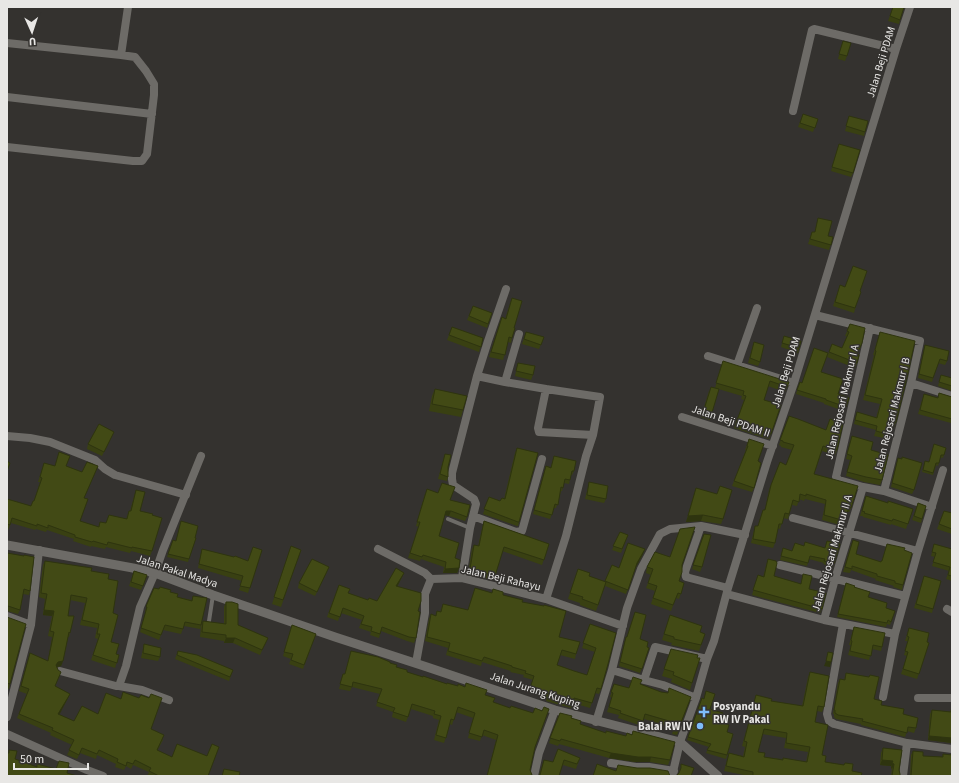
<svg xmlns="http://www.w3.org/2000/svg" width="959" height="783" font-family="'Source Sans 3',sans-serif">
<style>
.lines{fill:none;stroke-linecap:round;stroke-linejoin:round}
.service{stroke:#6d6b67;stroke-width:4}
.minor{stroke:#6d6b67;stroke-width:8}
.tertiary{stroke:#6d6b67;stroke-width:9}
.wall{fill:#394012;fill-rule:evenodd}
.shaded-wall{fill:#2e340f}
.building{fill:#424a15;stroke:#2e340f;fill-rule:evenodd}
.poi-dot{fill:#7ebdf9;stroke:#34322f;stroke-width:1.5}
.labels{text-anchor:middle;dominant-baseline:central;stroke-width:3;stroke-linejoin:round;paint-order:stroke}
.street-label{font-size:11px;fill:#e8e7e5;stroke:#34322f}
.poi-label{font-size:11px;font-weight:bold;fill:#e8e7e5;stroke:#34322f;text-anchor:start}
</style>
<rect width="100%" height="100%" fill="#34322f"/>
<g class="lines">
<path class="service" d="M448 519 470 528
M209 621 213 595"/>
<path class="minor" d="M7 43 121 55
M7 97 152 114
M793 111 812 30 814 29 896 49
M7 147 133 161H142L147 154 154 95V84L146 71 135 57 121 55 128 7
M815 315 920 341 911 383 884 491
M870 328 836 477 839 480 863 487 884 491 932 507
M708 356 794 383
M737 365 757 308
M477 376 505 382 519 334
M505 382 546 389 538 428 539 432 593 435 586 456 566 536 546 599
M911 383 952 396
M546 389 600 397 593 435
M682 417 773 446
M7 436 30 438 50 442 95 460 105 469 115 475 186 495
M473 516 516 532 522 531 542 459
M793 518 918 551
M701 526 685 572 686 577 728 588
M378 549 425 573 431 579
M780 565 905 596
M462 578 470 528 476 504 474 499 453 485 452 479V473L477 376 488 341 506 289
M727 594 824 620 895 634
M947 609 952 612
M7 616 31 625
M824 620 835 579 863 487
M843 624 827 714 829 721 834 724 907 743 952 749
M416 663 425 613V594L431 579 462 578 546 599 623 626
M612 670 644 680
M60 671 116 686H119L126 666 140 607 155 573 163 550 201 456
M119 686 142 690 169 700
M883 697 895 634 918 551 943 470
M696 698 663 685 644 680 655 647 707 659
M918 698H952
M7 717 31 625 39 550
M596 722 612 670 627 608 641 569 660 534 670 529 701 526 745 535
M7 734 87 770 103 776
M611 763 636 767H649L674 771
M534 776 539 753 555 710
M672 776 680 742 696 698 707 659 714 641 728 588 767 462 794 383 896 49 910 7
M903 776 907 743"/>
<path class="tertiary" d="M7 545 133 568 155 573 213 595 335 637 427 667 555 710 680 742 718 776"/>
</g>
<path class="wall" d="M893 7 900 20 899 24 888 21Z
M843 41 847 56 845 61 838 59Z
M803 114 818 119 813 132 798 127Z
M848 120 865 132 864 136 845 131Z
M839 144 853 173 851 177 831 171Z
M818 218 828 236 833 237 829 250 808 244 812 232H815Z
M840 285 860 291 854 313 833 306Z
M512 298V338L511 343 508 342 503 360 489 357 502 317 505 319Z
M473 306 492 313 487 328 467 320Z
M850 324 857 354V363L855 368 827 357 832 344 842 348 847 336H845Z
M452 327 483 338 479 352 447 340Z
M526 332 544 337 539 349 522 344Z
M880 332 896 422 894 427 893 426 889 439 874 436 876 430 854 424 857 412 876 418 880 404 863 400 874 355H873Z
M784 336 801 341 798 353 781 347Z
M754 342 760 362 758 366 748 363Z
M925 345 947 361 945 365 938 363 932 382 918 378 924 349Z
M518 363 533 375 531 380 515 376Z
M721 366 789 382 785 392 768 386 764 400 781 405 769 439 734 428 744 400 741 399 742 396 715 388Z
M821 372 838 394 849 398 844 411 824 404V403L796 394 800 382 802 383Z
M941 375 952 378V391L938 386Z
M435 389 463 410 461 417 429 411 432 396Z
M709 391 711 416 710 420 701 417Z
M939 393 952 397 951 423 918 414 924 394 938 398Z
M789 416 837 450 835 455 822 451 814 474 851 508 849 512H847L844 526 822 520 825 504 805 499 804 501 799 499 797 506 792 505 788 519 783 518 780 529 778 528 775 543 773 548 751 543 755 526H758L763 510H765L769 490 780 462 786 465 792 450 781 447V446L779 445Z
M112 436 102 456 87 449 88 444Z
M852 436 871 450 882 480 880 485 864 482 846 476 850 460 846 459Z
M749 439 758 461 754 488 752 492 732 486 746 450H745Z
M517 448 538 453 518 526H517L483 514 489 497 500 501 504 499 515 453Z
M946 448 943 458 940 457 938 466 936 465 933 475 922 472 925 461 928 462Z
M445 454 448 467V477L447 481 438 479Z
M554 456 574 471 572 475H571L569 484 564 483 562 491H561L556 508H554L550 519 533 514 546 466 551 467Z
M898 458 914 490 912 494 891 487Z
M44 463 54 466H66L82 472 98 466 84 498 80 521 98 527 100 522 106 523 109 515 126 519 129 511H130L136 490 140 511 152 551 150 556 131 551 130 553 106 547 105 549 91 546V547L73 541 74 539 47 530 46 532 36 529 35 530 11 523 8 530 7 529V499L31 506 34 501 40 482H38Z
M589 482 606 499 604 503 585 499 588 487Z
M696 488 723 519 721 524 701 521 686 522Z
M425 494 450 500 467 517 465 521 449 516 445 515 439 536 455 558 459 568 457 573H443L444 567 421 559 420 561 408 558 419 527 416 526Z
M866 496 888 503 913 509 906 529 891 524V525L863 517V516H860Z
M918 503 926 506 921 523 912 520Z
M944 511 952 513V534L937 529Z
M484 521 549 544 542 565 502 551 494 580 468 574 472 549 474 545 478 546 483 525Z
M620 532 628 535 621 553 612 550Z
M704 534 702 567 700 572 692 569Z
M196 538 188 562 167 557 173 540 176 541Z
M827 541 840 544 833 567 823 564 824 563 809 559 807 566 780 560 783 548 792 551 804 546 825 548Z
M887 544 904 550 903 585 902 590 893 587 894 586 875 580 876 579 851 570 850 573 843 572 851 545 856 554 881 562 882 561Z
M934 544 952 549V581L946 579 949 571 932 566 935 557 931 556Z
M291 546 301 550 281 607 272 604Z
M202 549 248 561 262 550 248 593 239 590 242 581 198 568 201 553Z
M7 553 30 591 29 595 23 594 20 610 18 614 7 611Z
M643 554 636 567 626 594 605 586 596 611 580 605V603L568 599 576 575 589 576 605 582 612 565 619 568Z
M768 559 774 576 801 584 803 574 809 589 822 609 820 613 752 595 758 575 763 577Z
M45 561 91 571 108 579 113 613 111 642 116 654 119 655 115 668 91 660 98 639 95 638 97 628 80 625 85 603 70 600 68 616 70 633 69 637H68L63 661 61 666 57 667 55 686 70 694 68 698 59 715 74 721 98 714 151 729 163 740 157 751 208 776H147L149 772 133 765 131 769 126 766 124 770 115 767 116 764 97 755 96 759 80 753 77 759 67 755 72 745 50 735 51 733 17 718 27 694 19 691 30 653 48 661 52 637 48 636 52 616 43 615 45 599 39 597 43 565Z
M682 565 679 581 684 583 679 599 676 598 671 611 651 604 655 591 646 588 651 575 646 573 647 567Z
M134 571 147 575 141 590 129 586Z
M327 572 315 596 298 588 299 583Z
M404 573 397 587 418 611 416 638 414 643 407 641 381 631 379 638 370 635 371 632 359 628 362 620 341 613 338 621 327 617 339 585 348 593 368 600 377 601Z
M923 580 933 609 932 613 914 608Z
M846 583 854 587 886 608 895 611 890 625 887 624 886 627 837 617Z
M159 589 170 592 177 597 192 600 193 596 201 625 200 629 184 626 181 634 163 630 159 640 140 632 146 612H145L147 604Z
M493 589 503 595 522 602 576 654 575 659 560 655 557 665 574 671 587 675 595 652 582 648 590 624 616 633 601 689 599 694 595 693 590 708 573 703 571 708 546 701 547 699 529 692 533 680 523 677 524 675 510 672 511 671 482 662 481 666 446 655 448 648 425 641 429 619 431 614 435 616 437 611 440 612 443 604 468 610 492 593Z
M226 602 238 625 268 638 260 655 233 643H224V641L200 637 201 626 203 621 224 624V607Z
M670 615 700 632 705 634 699 651 671 645 672 643 662 640Z
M7 617 10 684 9 689 7 688Z
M292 625 316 634 303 669 289 664 291 659 283 656Z
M854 627 882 647 881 651 872 649 869 660 848 655 851 645H849Z
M909 628 927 642 929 643 917 679 901 674 907 656 904 655 908 641H905Z
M626 637 640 639 647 647 649 648 640 673 619 666Z
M144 644 160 657 158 661 141 658 143 649Z
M671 649 692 683 690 690 671 682 672 679 662 676Z
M178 651 233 670 229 681 175 659Z
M351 651 390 663 407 672 447 684 485 695 535 747 530 770 532 775 533 776H487L496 740 482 735 480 741 468 738 473 718 456 712 452 725 450 724 444 743 434 740 439 720 433 718V716L411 709 406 722 392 717 393 712 376 706 380 694 352 687 350 691 339 689 343 674H345Z
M810 672 824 707 822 712 817 711 815 722 822 755 825 762 844 765 845 763 852 771 861 776H749L724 771 729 753 743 756 745 747 742 746 756 695 771 701 802 706 808 677ZM762 734 786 738 784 748 808 752 806 762 764 757 758 752Z
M846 673 881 705 903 714 916 728 914 733 907 731 905 737 861 725V724L836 719 834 717V714H833L838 683 840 679 844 680Z
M614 684 629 688 640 684 661 692 691 697 677 735 672 734 674 728 644 719 642 726 618 718 619 715 607 712 612 697H610Z
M702 698 721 722 727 732 733 734 726 759 706 753 709 747 687 740Z
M952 706V743L928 740 930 714 932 710 950 712Z
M560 713 571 718 580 724 670 760 668 765 650 762H636L609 758 559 744 558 746 549 743Z
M883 748 899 770 900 776H891L892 769 891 768V766L880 765 881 753Z
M913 751 923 756 942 757 943 754 952 776H910L911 755Z
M580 758 576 769 563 765 539 775 544 760 553 762Z"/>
<path class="shaded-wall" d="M446 511H451L449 516 444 515Z
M703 515 701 521 686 522 688 516Z
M645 549 643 554 636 567 637 563Z
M459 568 457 573H443L445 569Z
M404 573 395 591 396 586Z
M44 610 54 611 52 616 43 615Z
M226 638H235L233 643H224Z
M63 661 61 666 56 667V665L58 662Z
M826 661 831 662 830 667 824 666Z
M70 694 68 698 57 719 58 714Z
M929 736 952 738V743L928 740Z
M611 753 651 757 650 762H636L609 758Z
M882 760 893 761 891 766 880 765Z
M892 763 894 764 892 769 891 768Z"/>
<path class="building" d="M893 7H904L900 20 890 16Z
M843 41 851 43 847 56 839 54Z
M803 114 818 119 815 128 800 123Z
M849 116 868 121 865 132 846 126Z
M839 144 860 150 853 173 832 167Z
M818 218 832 221 828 236 833 237 831 245 810 239 812 232H815Z
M853 266 867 271 860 291 861 292 855 308 835 302 840 285 845 287Z
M512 298 522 301 514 328H515L512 338 509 337 505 355 491 352 502 317 506 319Z
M473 306 492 313 488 324 469 316Z
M850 324 865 328 862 343 857 354 859 355 857 363 829 352 832 344 842 348 849 332 847 331Z
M452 327 483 338 481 347 449 335Z
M526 332 544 337 541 345 524 339Z
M880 332 915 341 907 377 896 422H894L891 435 876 431 877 426 855 420 857 412 877 418 882 399 865 395 876 351 875 350Z
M784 336 801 341 799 348 782 343Z
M754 342 764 345 760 362 750 358Z
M925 345 949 351 947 361 940 359 933 378 919 374Z
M814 348 828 353 821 372 843 379 838 394 849 398 846 407 826 400V399L797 390 800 382 802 383Z
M723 361 789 382 787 387 770 381 764 400 781 405 771 434 736 423 746 396 743 395 744 391 716 383Z
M518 363 535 366 533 375 516 371Z
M941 375 952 378V386L939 382Z
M711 387 719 389 711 416 703 413Z
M435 389 467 396 463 410 432 404Z
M939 393 952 397V419L920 410 924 394 938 398Z
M789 416 798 419 826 430 830 419 843 423 837 450 823 446 814 474 858 486 851 508 849 507 845 521 824 515 826 500 806 494V496L800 494 799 502 793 500 789 514 785 513 782 524H779L775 543 753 539 755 526H758L763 510H765L771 485 780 462 786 465 794 445 783 442V441L780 440Z
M99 424 114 432 104 452 88 444Z
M852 436 873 442 871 450 888 455 882 480 866 477 847 472 852 456 847 454Z
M749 439 764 444 758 461 761 463 754 488 734 481 748 446H747Z
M934 444 946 448 944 455H941L939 463H936L933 473 923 470 925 461 929 462Z
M517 448 538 453 519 522H518L484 509 489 497 500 501 502 498 505 499Z
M59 452 70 456 66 466 82 472 87 462 98 466 84 498 88 499 80 521 99 527 100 522 106 523 109 515 127 519 129 511H131L136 490 145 492 140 511 153 514 152 515 162 518 152 551 132 547V548L108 542 107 545 93 541 92 542 75 537V535L48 525V528L37 524V526L12 518 10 525 7 524V499L31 506 33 501H34L42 478 40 477 44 463 55 466Z
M445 454 451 455 448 467V477L440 474Z
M554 456 576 461 574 471H572L570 480 565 479 563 488 561 487 558 505 555 504 552 515 534 510 546 466 551 468Z
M902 457 922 463 914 490 892 483 898 458 902 459Z
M7 461 10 463 7 471Z
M589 482 608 486 606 499 587 495Z
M442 483 455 487 450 500 470 505 467 517 451 511H446L439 536 459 543 455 558 460 560 459 568 445 569 446 562 423 555 422 557 410 553 420 522H417L427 489 438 493Z
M720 486 732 490 723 519 703 515 688 516 696 488 717 494Z
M866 496 888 503V501L913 509 908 524 893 519 892 521 864 513 865 512 862 511Z
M918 503 926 506 922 519 914 516Z
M944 511 952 513V529L939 524Z
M181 521 198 526 195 538H196L189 559 168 554 173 540 176 541Z
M484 521 549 544 544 560 504 547 495 576 470 569 474 545 479 546Z
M695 527 682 565V572L679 581 684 583 681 594 678 593 673 605 653 598 657 586 648 583 653 569 647 567 655 552 670 557 680 529Z
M620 532 628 535 622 549 613 546Z
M704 534 711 535 702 567 693 565Z
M853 540 859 542 856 554 881 562V561H882L887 544 905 548 904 550 912 553 903 585 895 583V581L877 576V574L852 566V569L845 567Z
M827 541 840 544 834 564 824 561 825 559 810 556 808 563 781 556 783 548 792 551 795 543 804 546 805 542 825 548Z
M628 543 645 549 637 563 628 590 605 581 612 565 619 568Z
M934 544 952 549V576L948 575 950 567 933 562 936 553 932 552Z
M291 546 301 550 283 600 274 597Z
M253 547 262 550 250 588 240 586 243 576 199 564 202 549 234 557 235 556 248 561Z
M7 553 24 556V555L34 557 30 591 24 589 20 610 8 606H7Z
M312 559 329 567 317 592 299 583Z
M768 559 776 561 777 563 774 576 801 584 803 574 812 576 809 589 826 593 822 609 753 590 758 575 764 577Z
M45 561 92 568 91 571 109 574 108 579 118 581 113 613 118 615 111 642 119 644 116 654 119 655 117 663 93 655 100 634H97L99 624 82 620 87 598 71 595 68 616H74L70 633 69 632 63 661 58 662 56 665 58 670 61 672 55 686 70 694 58 714 74 721 82 706 98 714 106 693 121 699 123 692 139 698 141 695 149 698 151 694 162 698 151 729 164 735 157 750 172 757 177 744 207 756 212 744 219 747 208 776H159L149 771 151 768 135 760 133 764 127 762 126 766 117 762 118 759 99 750 97 754 82 748 79 755 69 750 74 740 52 730 53 728 19 714 29 689 21 686 30 653 48 661 54 632 50 631 54 611 44 610 47 594 41 593Z
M396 568 404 573 396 586 421 593V601L418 611 420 612 416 638 409 637 382 627 380 634 371 631 372 627 361 624 364 616 343 608 340 617 329 613 339 585 350 589 348 593 368 600 369 598 377 601Z
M578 569 590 573 589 576 606 582 598 605 582 599 583 597 570 593Z
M134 571 147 575 143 586 131 582Z
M924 576 941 581 933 609 916 604Z
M846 583 855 586 854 587 870 592 868 597 887 603 886 608 895 611 891 622 888 620 887 623 838 614Z
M160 587 171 590 170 592 178 594 177 597 192 601 193 596 207 598 201 625 185 622 183 629 165 625 161 635 141 628 147 607H146L147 604 154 588 159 589Z
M475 588 492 593 493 589 503 592V595L523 600 522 602 544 606V605L566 611 559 637 580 642 576 654 562 650 557 665 574 671 587 675 596 648 583 643 590 624 616 633 608 664 601 689 597 688 592 703 574 698 573 703 548 696 549 694 530 688 534 676 525 673 526 671 512 667V666L484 657 482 661 448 651 450 643 427 637 431 614 436 616 437 611 441 612 443 604 468 610Z
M226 602H232L238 604V625L268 638 262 650 235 638H226V635L202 632 203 621 226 624Z
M635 612 646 615 640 639 648 642 647 647 649 648 642 669 620 662 626 637H627Z
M670 615 702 626 700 632 705 634 701 645 674 639V637L664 634Z
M7 617 26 624 10 684 7 683Z
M292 625 316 634 304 665 291 660 293 654 284 652Z
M854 627 885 633 882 647 873 645 871 656 850 651 852 641 851 640Z
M909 628 929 633 927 642 929 643 919 674 903 669 908 652 905 651 909 637 907 636Z
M144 644 161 648 160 657 143 653Z
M671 649 698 655 697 658H700L692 683 673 675 674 672 664 669Z
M178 651 197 655 233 670 230 677 177 655Z
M351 651 378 657 390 662V663L397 665 396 667 407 670V672L423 677V676L447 684V683L458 686V684L465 687 466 683 487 690 485 695 495 698 493 702 510 708 511 706 533 713 535 708 542 711 544 707 549 709 535 747 530 770 532 775 533 776H487L498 735 484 730 482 737 469 733 475 713 458 707 454 720 451 719 446 738 436 735 441 716 434 714 435 711 412 704 408 717 393 712 395 708 377 702 382 689 353 682 352 687 340 684 343 674H345Z
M828 652 833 653 831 662 826 661Z
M810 672 829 676 824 707 818 706 815 722 828 725 822 755 826 756 825 762 844 765 845 763 853 764 852 771 862 773 861 776H753V772L726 766 729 753 744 757 747 742 744 741 756 695 772 699 771 701 803 706ZM764 729 787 733 786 743 810 747 807 762 783 758V760L764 757 765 753 758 752Z
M846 673 869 677 870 675 879 677 874 699 882 701 881 705 904 709 903 714 918 718 916 728 908 727 907 733 862 721 863 719 838 715 835 713V710H834L840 679 845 680Z
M633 677 642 680 640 684 661 692 668 693 669 688 691 697 678 730 674 729 676 723 645 714 643 721 620 713 621 711 609 707 613 693 611 692 614 684 629 688Z
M706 691 715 694 710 709 723 713 721 722 729 725 727 732 733 734 727 755 707 750 711 744 688 737 702 698 704 699Z
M952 706V738L929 736 932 710 951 712Z
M560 713 572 716 571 718 581 721 580 724 606 733V731L626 736 627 733 632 735 633 731 675 742 670 760 651 757H638L611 753 561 739 560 741 550 738Z
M883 748 902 750 899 770 900 774V776H892L894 764 892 763 893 761 882 760Z
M558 749 580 758 577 764 564 760 559 776H538L540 775 544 760 553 762Z
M9 750 17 751 15 759 37 767V764L56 769 59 761 69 763 67 773 77 776H7V753H9Z
M913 751 923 752V756L943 757V754L952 755V776H911Z
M597 764 616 771 618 765 637 768H650L668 771 670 776H671H593Z
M681 764 694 768 691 776H676L679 773 681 768Z
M224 769 240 772 239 776H222Z"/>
<g class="poi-dot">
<path d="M702 706h4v4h4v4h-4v4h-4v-4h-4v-4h4z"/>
<circle cx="700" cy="726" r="4"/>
</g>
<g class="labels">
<g class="street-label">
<text transform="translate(881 62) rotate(-73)">Jalan Beji PDAM</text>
<text transform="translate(786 372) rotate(-73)">Jalan Beji PDAM</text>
<text transform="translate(842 402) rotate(-77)">Jalan Rejosari Makmur I A</text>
<text transform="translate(892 415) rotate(-76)">Jalan Rejosari Makmur I B</text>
<text transform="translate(731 421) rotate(18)">Jalan Beji PDAM II</text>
<text transform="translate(832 553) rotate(-74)">Jalan Rejosari Makmur II A</text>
<text transform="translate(177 571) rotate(18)">Jalan Pakal Madya</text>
<text transform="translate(501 578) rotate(13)">Jalan Beji Rahayu</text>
<text transform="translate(535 690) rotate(18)">Jalan Jurang Kuping</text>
</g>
<g class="poi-label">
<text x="713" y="706">Posyandu<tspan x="713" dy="13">RW IV Pakal</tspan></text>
<text x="692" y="726" text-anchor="end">Balai RW IV</text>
</g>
</g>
<rect width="959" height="783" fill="none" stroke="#e8e7e5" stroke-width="16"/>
<g transform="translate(32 32) rotate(177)" stroke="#34322f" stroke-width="3" paint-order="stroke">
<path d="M0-3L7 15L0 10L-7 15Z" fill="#e8e7e5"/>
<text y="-6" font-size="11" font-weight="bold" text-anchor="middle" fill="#e8e7e5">U</text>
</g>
<path d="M14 763v6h74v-6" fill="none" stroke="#e8e7e5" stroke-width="2"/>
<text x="20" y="763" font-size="12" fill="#e8e7e5" stroke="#34322f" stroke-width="3" paint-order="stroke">50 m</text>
</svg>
